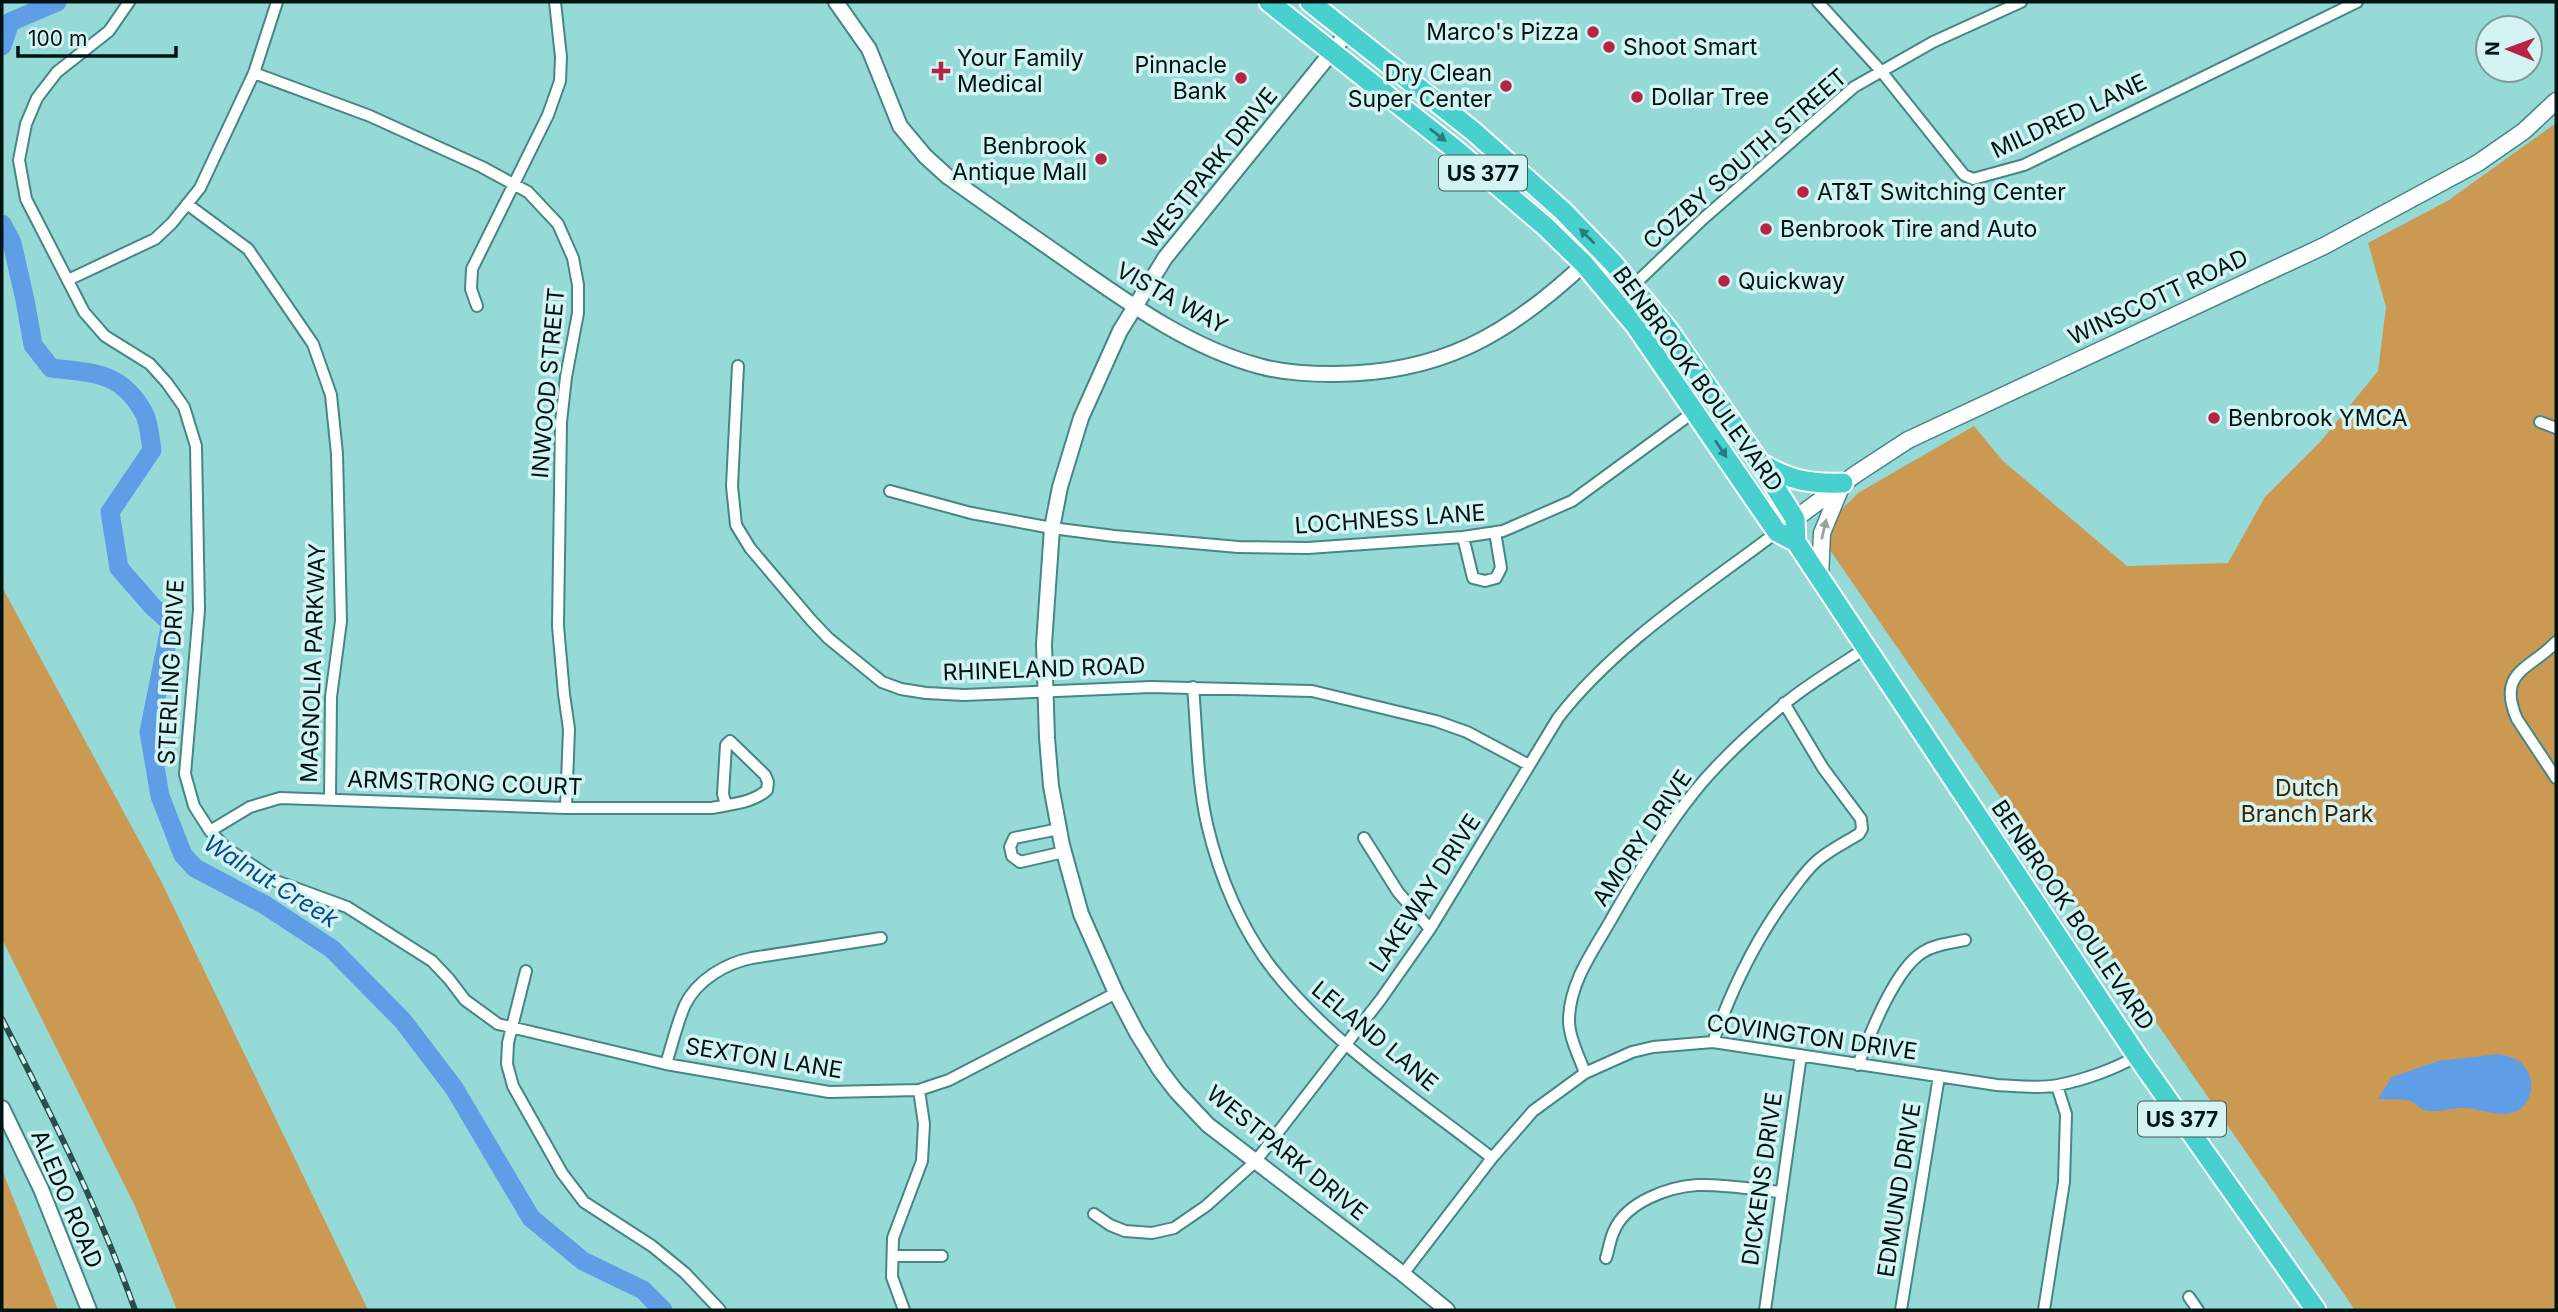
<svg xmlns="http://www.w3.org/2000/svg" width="2558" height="1312" font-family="Inter,sans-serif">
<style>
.green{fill:#cc9952}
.water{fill:#5f9de6}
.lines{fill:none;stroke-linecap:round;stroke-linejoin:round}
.river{stroke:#5f9de6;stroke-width:19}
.minor-casing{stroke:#448785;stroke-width:14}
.tertiary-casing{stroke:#448785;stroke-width:18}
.secondary-casing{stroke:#448785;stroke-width:19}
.trunk-casing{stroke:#fff;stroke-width:23}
.minor{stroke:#fff;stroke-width:10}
.tertiary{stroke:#fff;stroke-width:14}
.secondary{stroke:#fff;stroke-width:16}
.trunk{stroke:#47d0ce;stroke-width:19}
.rail-casing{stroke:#2b4d4d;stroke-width:6}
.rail{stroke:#d3f4f2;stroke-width:3.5;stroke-dasharray:10;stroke-linecap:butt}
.oneway{fill:#277b7a}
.oneway2{fill:#99a1a1}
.poi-dot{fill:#b52447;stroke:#d3f4f2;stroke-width:2.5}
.labels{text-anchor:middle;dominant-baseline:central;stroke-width:7;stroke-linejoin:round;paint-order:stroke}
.shield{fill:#d3f4f2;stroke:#3f5757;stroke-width:2}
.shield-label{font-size:21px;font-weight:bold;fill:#001414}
.poi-label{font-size:23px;fill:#001414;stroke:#d3f4f2;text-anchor:start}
.street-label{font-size:23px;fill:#001414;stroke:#d3f4f2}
.park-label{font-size:23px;fill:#3c2400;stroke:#d3f4f2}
.water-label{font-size:24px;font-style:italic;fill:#064a8c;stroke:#d3f4f2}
</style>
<rect width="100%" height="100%" fill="#96dad8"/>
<path class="green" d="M2556 123V1310H2355L1823 540 1831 520 1858 493 1974 426 2003 461 2127 566 2228 563 2265 497 2321 441 2378 371 2386 307 2368 243 2449 200Z
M2 587 160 879 368 1310H177L135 1206 2 939Z
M2 1170 58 1310H2Z"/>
<path class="water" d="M2499 1054C2506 1056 2514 1057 2520 1062 2534 1073 2536 1097 2520 1109 2504 1121 2479 1107 2462 1108 2451 1108 2440 1112 2429 1111 2419 1110 2418 1104 2410 1101 2402 1098 2387 1100 2378 1099L2392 1077 2438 1061Z"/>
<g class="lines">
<path class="river" d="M2 46 10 22 57 2
M2 224 12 243 25 300 33 345 51 368C93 373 121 371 144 413 149 422 150 438 152 450L110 512 119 568 153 607 171 623 149 732 160 796 183 855 195 868 265 905 332 949 403 1021 454 1088 531 1218 583 1261 643 1290 663 1310"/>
<defs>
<path id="minor" d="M129 2 109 31 57 72 37 98 26 124 19 160 26 199 84 312 105 336 150 364 167 383 184 407 196 446 199 610 185 774 194 806 210 831 226 848 276 881 347 907 432 961 449 979 465 1000 498 1024 666 1064 829 1092 919 1090 949 1080 1116 993
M1818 2 1881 71 1964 175 1973 179 2024 165 2357 2
M254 73 370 116 482 167 528 192 558 224 573 258 578 285V313L566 377 561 422 558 626 564 694 569 729 566 808
M187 204 248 249 313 344 331 395 337 454 341 621 331 697 330 799
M68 280 155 239 172 223 200 188 254 73 277 2
M1616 302 1704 218 1854 87 1933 42 2021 2
M477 306 471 289 472 269 548 115 560 81 561 57 555 2
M738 366 732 486 736 525 750 548 811 620 828 638 882 682 901 689 926 693 964 695 1151 687 1312 691 1436 721 1467 732 1529 765
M2540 422 2556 428
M890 491 971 513 1052 528 1114 536 1238 547 1308 548 1463 537 1503 531 1572 501 1695 411
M1463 537 1473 578 1485 581 1496 578 1501 568 1495 532
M2556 642C2531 669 2496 671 2517 719L2556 778
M1193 687C1197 732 1197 780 1207 824 1219 876 1242 931 1275 972 1334 1046 1418 1100 1492 1158
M1059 829 1014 838 1010 847 1012 856 1020 862 1064 852
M210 831 250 807 280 798 566 808H712C731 804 753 803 767 790L768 782 765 775 730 741 726 745 723 794 726 805
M1364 838 1398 892 1430 929
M526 971 508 1043 507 1064 513 1086 562 1173 584 1202 652 1246 685 1273 720 1310
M1713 1042C1732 988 1756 938 1790 893 1799 881 1807 869 1818 860 1830 850 1846 842 1859 834L1862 829 1861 819 1823 768 1784 703
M666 1064C672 1045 677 1023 685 1005 697 980 726 963 752 958L881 938
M1858 1065C1870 1034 1895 969 1923 952 1936 944 1951 943 1965 940
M1585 1073C1579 1056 1568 1036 1569 1017 1571 982 1591 954 1608 925 1634 879 1662 832 1695 791 1720 760 1752 731 1783 705 1808 684 1839 666 1866 648
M1094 1214 1110 1225 1125 1231 1152 1233 1174 1228 1206 1206 1255 1162 1381 999 1430 929 1558 718C1615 644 1703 588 1777 532
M893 1256H942
M1606 1258C1609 1249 1610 1239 1614 1231 1626 1202 1668 1187 1697 1185 1724 1184 1753 1189 1780 1192
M1403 1274 1492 1158 1533 1111 1585 1073 1632 1052 1653 1047 1713 1042 1997 1085C2017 1086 2039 1089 2058 1085 2084 1080 2115 1069 2137 1056
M2189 1297 2198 1310
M904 1310 892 1277 893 1238 922 1161 924 1124 919 1090
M1765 1310 1801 1055
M1901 1310 1939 1076
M2044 1310 2064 1182 2066 1114 2057 1086"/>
<path id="tertiary" d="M836 2 869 49 900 126 925 156 947 176C990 207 1034 237 1078 268 1134 307 1192 348 1259 366 1284 373 1308 374 1333 374 1440 374 1508 335 1584 264
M1348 32 1165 258 1120 331 1081 418 1060 487 1052 528 1044 644 1047 738 1051 786 1062 845 1081 914 1116 993 1137 1033 1160 1070 1176 1091 1208 1125 1403 1274 1447 1310
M2 1108 41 1189 89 1310"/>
<path id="secondary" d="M1788 524 1856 474 1908 440 2324 246 2478 163 2524 131 2556 101
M1820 578 1822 533 1841 487"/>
<path id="trunk" d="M1269 2 1456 150 1546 227 1584 264 1635 325 1777 532 1796 542 2137 1056 2316 1310
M1310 2 1473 131 1563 211 1613 263 1667 328 1760 463 1795 519 1796 542
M1764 465C1792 481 1811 484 1843 483"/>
</defs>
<use href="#minor" class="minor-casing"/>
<use href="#tertiary" class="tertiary-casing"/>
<use href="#secondary" class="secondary-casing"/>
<use href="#trunk" class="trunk-casing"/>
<use href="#minor" class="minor"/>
<use href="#tertiary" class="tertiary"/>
<use href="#secondary" class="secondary"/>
<use href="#trunk" class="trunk"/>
<defs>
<path id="rail" d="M2 1019C51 1114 99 1209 135 1310"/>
</defs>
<use href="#rail" class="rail-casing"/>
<use href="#rail" class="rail"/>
</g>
<defs><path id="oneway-solid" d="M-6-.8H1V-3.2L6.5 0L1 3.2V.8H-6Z" transform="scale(1.75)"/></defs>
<g class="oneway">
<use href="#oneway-solid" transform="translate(1438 135) rotate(38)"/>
<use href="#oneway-solid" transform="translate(1587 236) rotate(-135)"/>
<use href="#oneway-solid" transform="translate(1721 449) rotate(56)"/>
</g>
<use class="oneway2" href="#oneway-solid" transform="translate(1824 529) rotate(-77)"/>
<g class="poi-dot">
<circle cx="1593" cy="32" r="7"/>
<circle cx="1609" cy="47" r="7"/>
<path d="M937.5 60.5h7v7h7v7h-7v7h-7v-7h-7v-7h7z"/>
<circle cx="1241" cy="78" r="7"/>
<circle cx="1506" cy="86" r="7"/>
<circle cx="1637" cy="97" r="7"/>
<circle cx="1101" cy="159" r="7"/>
<circle cx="1803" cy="192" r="7"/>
<circle cx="1766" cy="229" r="7"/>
<circle cx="1724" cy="281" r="7"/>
<circle cx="2214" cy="418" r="7"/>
</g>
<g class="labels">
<g class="shield">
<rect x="1439" y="155.5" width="88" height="35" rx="5"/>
<rect x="2138" y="1101.5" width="88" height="35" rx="5"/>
</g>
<g class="shield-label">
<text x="1483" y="173">US 377</text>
<text x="2182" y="1119">US 377</text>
</g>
<g class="poi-label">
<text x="1579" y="32" text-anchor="end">Marco's Pizza</text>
<text x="1623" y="47">Shoot Smart</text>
<text x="957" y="58">Your Family<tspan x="957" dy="26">Medical</tspan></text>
<text x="1227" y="65" text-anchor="end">Pinnacle<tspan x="1227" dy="26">Bank</tspan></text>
<text x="1492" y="73" text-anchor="end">Dry Clean<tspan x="1492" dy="26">Super Center</tspan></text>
<text x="1651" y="97">Dollar Tree</text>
<text x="1087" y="146" text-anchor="end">Benbrook<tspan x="1087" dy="26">Antique Mall</tspan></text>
<text x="1817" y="192">AT&amp;T Switching Center</text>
<text x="1780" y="229">Benbrook Tire and Auto</text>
<text x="1738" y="281">Quickway</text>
<text x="2228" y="418">Benbrook YMCA</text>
</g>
<g class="street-label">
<text transform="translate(2069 116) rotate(-25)">MILDRED LANE</text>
<text transform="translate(1745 159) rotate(-41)">COZBY SOUTH STREET</text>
<text transform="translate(1210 168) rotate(-51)">WESTPARK DRIVE</text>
<text transform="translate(2158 297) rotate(-25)">WINSCOTT ROAD</text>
<text transform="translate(1172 298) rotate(29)">VISTA WAY</text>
<text transform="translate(1698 379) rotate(54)">BENBROOK BOULEVARD</text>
<text transform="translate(548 383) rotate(-85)">INWOOD STREET</text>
<text transform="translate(1390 519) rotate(-4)">LOCHNESS LANE</text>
<text transform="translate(313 663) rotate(-88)">MAGNOLIA PARKWAY</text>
<text transform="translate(1044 669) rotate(-2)">RHINELAND ROAD</text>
<text transform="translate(171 672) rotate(-87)">STERLING DRIVE</text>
<text transform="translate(465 783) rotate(2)">ARMSTRONG COURT</text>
<text transform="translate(1642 838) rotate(-56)">AMORY DRIVE</text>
<text transform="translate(1425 893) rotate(-57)">LAKEWAY DRIVE</text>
<text transform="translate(2073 915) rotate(56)">BENBROOK BOULEVARD</text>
<text transform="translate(1375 1036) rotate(40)">LELAND LANE</text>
<text transform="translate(1812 1037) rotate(8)">COVINGTON DRIVE</text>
<text transform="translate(764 1058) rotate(9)">SEXTON LANE</text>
<text transform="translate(1287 1153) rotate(39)">WESTPARK DRIVE</text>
<text transform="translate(1762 1179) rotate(-82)">DICKENS DRIVE</text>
<text transform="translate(1899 1190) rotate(-81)">EDMUND DRIVE</text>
<text transform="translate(67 1199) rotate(67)">ALEDO ROAD</text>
</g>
<g class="park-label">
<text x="2307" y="788">Dutch<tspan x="2307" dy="26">Branch Park</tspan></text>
</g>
<g class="water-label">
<text transform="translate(271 881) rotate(32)">Walnut Creek</text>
</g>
</g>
<rect width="2558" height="1312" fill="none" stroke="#001414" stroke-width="7"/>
<g transform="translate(2509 49) rotate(271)"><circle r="33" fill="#d3f4f2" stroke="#7f9a99" stroke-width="2"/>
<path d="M0-5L12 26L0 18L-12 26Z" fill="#b52447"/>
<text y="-10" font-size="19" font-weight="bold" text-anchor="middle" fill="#001414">N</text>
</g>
<path d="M18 46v10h158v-10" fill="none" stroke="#001414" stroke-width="3.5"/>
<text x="28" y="46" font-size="21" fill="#001414" stroke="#d3f4f2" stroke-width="5" paint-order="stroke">100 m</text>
</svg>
